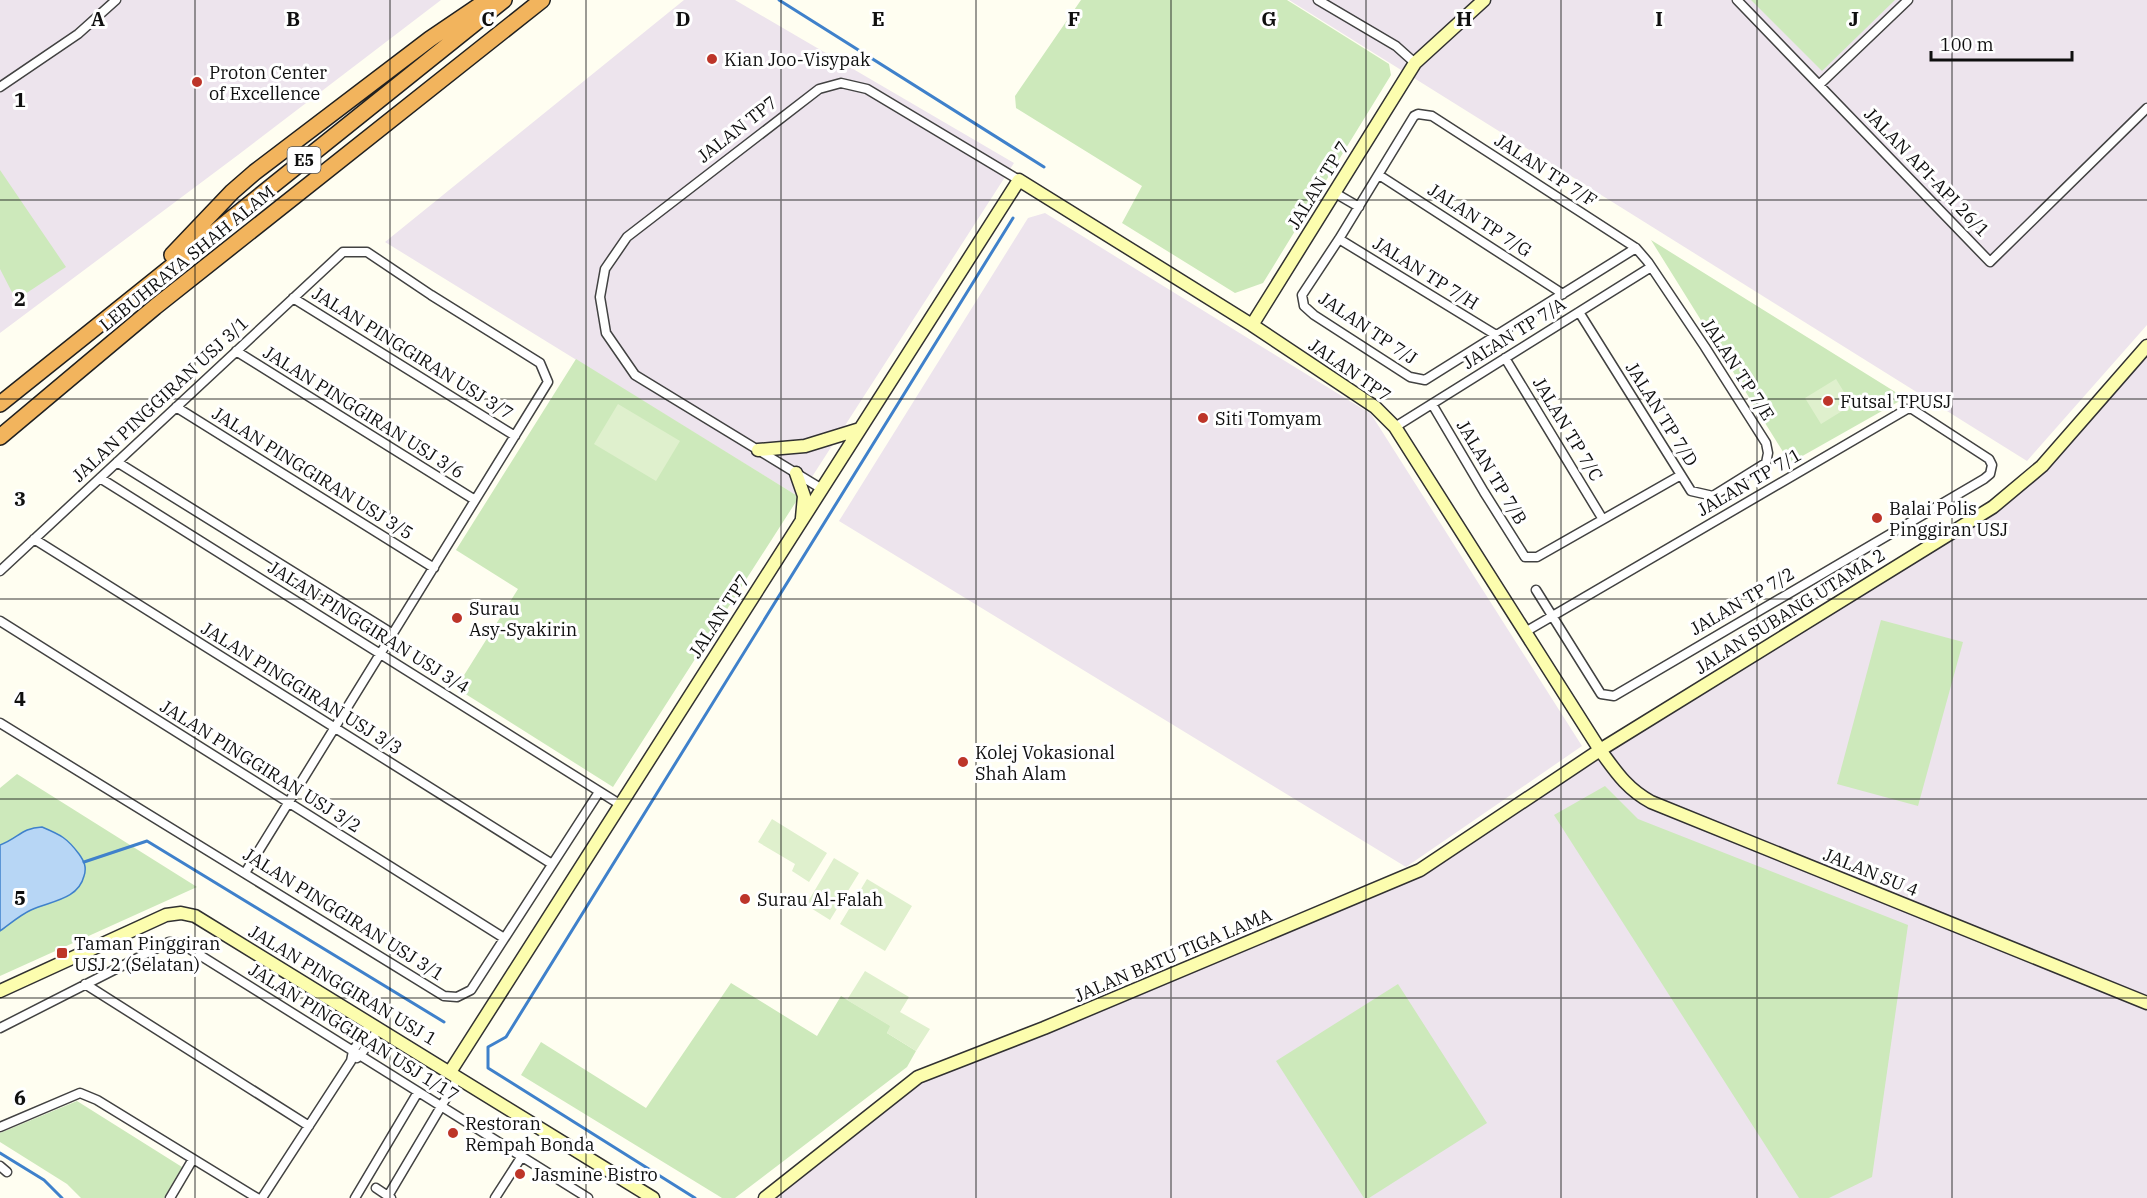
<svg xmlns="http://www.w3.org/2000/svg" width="2147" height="1198" font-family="'IBM Plex Serif',serif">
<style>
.industrial{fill:#ede4ed}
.green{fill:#cde9bb}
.pitch{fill:#dff0cd}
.water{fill:#b7d6f5;stroke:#3f81cb;stroke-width:1.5}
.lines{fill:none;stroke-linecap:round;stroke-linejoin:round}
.stream{stroke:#3f81cb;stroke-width:3}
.street-casing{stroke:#424242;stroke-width:11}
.secondary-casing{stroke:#313131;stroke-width:15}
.highway-casing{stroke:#202020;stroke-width:18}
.street{stroke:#fff;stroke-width:8}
.secondary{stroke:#fcfdae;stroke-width:12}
.highway{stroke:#f2b45d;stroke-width:15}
.grid{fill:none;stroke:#0f0f0f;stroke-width:1.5;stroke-opacity:0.55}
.poi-dot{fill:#bd3529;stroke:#fff;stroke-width:2}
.labels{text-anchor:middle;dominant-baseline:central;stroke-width:6;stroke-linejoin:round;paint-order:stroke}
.shield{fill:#fff;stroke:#575757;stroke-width:1.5}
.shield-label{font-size:16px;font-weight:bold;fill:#0f0f0f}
.poi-label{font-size:18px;fill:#0f0f0f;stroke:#fff;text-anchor:start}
.street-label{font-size:18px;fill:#0f0f0f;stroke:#fff}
.grid-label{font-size:20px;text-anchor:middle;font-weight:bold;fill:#0f0f0f;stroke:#fff;stroke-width:6;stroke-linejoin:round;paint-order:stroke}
</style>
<rect width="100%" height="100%" fill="#fffef1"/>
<path class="industrial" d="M0 0H441L238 155 0 333Z
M684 0H735L1014 163 799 497 385 242Z
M1289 0H2147V325L2027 461Z
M1045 213 1371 414 1582 746 1406 867 839 521 1028 218Z
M2147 348V1198H758L917 1074 1390 891 1419 875 2042 471Z"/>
<path class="green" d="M1081 0H1287L1389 64 1391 75 1263 283 1235 293 1122 223 1142 186 1016 108 1015 96Z
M1751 0H1895L1822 71Z
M0 170 66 267 16 300 0 269Z
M1651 240 1905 398 1790 463Z
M576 359 799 497 613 787 456 688 518 589 456 550Z
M1881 620 1963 642 1918 806 1837 784Z
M17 774 197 887 0 976V788Z
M1605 786 1638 819 1908 925 1872 1177 1829 1198H1799L1554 815Z
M731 983 817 1036 841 996 891 1026 887 1033 916 1051 907 1067 735 1198H722L521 1075 541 1042 646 1108Z
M1398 984 1487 1123 1369 1198H1364L1276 1061Z
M77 1101 182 1167 164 1198H81L67 1184 0 1142V1133Z"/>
<path class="pitch" d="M1836 379 1852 405 1821 424 1805 398Z
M618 404 680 441 656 481 594 444Z
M772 819 827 853 809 882 792 871 795 864 758 842Z
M834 858 859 873 830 920 806 905Z
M867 879 912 906 885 951 840 924Z
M865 971 909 997 900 1012 930 1029 916 1051 887 1033 890 1026 847 1000Z"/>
<path class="water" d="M42 827C61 835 67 838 79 854 84 861 87 867 84 876 78 900 50 901 31 910 20 915 10 924 0 931V845C19 838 21 828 42 827Z"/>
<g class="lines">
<path class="stream" d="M779 0 1044 167
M84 862 147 841 444 1022
M0 1153 44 1180 62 1198
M695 1198 488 1068V1047L506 1037 1013 218"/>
<defs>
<path id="street" d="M1318 0 1396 46 1415 63
M1737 0 1990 262 2147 108
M1819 85 1908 0
M0 87 78 34 116 0
M1379 175 1563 294
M1335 193 1359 207
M1339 239 1496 335
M293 298 515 436
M1579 312 1691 491 1713 496 1766 463 1768 453 1766 443 1705 347 1648 262 1636 248 1432 116 1418 114 1414 116 1339 239 1302 295 1304 306 1314 315 1410 377 1425 380 1636 248
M236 351 475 500
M1505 358 1602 518
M1432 404 1484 492 1525 557H1537L1681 475
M176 407 434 568
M1395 427 1651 267
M117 462 393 634
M100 478 621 805
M822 489 635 375 606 333 600 297 605 269 627 237 819 89 841 83 867 89 1019 180
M34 539 552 864
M0 571 343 252H367L431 295 540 363 548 382 245 873
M0 621 504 938
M1525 632C1652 558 1779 483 1907 409H1912L1989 459 1992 465 1990 474 1984 479 1614 696 1601 694 1536 590
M0 723 444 996 457 997 471 990 599 792
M85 984 309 1126
M0 1028 169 942 182 944 588 1198
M357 1058 360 1056 379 1028
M0 1127 80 1093 97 1100 257 1198
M0 1166 7 1172
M376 1188 391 1198
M388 1196 458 1078
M170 1198 193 1159
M262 1198 351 1061 353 1051 371 1023
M355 1198 418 1092
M495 1198 522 1156"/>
<path id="secondary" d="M1252 325 1415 63 1484 0
M758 450 805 446 860 429
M796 473 804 496 802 518
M0 991 166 915 181 913 195 916 653 1198
M450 1072 1019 180 1252 325 1375 407 1395 427 1600 750C1616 772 1627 789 1651 802L2147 1003
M765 1198 918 1077 1044 1028 1420 870 1600 750 1993 507 2042 466 2147 346"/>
<path id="highway" d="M172 255 232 192 255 172 430 39 486 1
M0 404 504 0
M0 437 155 307 542 0"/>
</defs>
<use href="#street" class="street-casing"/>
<use href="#secondary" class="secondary-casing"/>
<use href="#highway" class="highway-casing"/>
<use href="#street" class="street"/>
<use href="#secondary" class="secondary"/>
<use href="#highway" class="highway"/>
</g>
<path class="grid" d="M195 0V1198M390 0V1198M586 0V1198M781 0V1198M976 0V1198M1171 0V1198M1366 0V1198M1561 0V1198M1757 0V1198M1952 0V1198M0 200H2147M0 399H2147M0 599H2147M0 799H2147M0 998H2147"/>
<g class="poi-dot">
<circle cx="712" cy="59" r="6"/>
<circle cx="197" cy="82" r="6"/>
<circle cx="1828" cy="401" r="6"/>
<circle cx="1203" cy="418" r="6"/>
<circle cx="1877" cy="518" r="6"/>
<circle cx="457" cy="618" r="6"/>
<circle cx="963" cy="762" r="6"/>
<circle cx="745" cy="899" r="6"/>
<rect x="56" y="947" width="12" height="12" rx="3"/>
<circle cx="453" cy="1133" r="6"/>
<circle cx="520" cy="1174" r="6"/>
</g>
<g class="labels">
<rect class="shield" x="287.5" y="147" width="33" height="26" rx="4.5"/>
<g class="shield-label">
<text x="304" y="160">E5</text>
</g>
<g class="poi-label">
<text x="724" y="59">Kian Joo-Visypak</text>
<text x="209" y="72">Proton Center<tspan x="209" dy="21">of Excellence</tspan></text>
<text x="1840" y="401">Futsal TPUSJ</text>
<text x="1215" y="418">Siti Tomyam</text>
<text x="1889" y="508">Balai Polis<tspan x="1889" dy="21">Pinggiran USJ</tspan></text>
<text x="469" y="608">Surau<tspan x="469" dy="21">Asy-Syakirin</tspan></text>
<text x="975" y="752">Kolej Vokasional<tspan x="975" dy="21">Shah Alam</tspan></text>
<text x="757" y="899">Surau Al-Falah</text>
<text x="74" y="943">Taman Pinggiran<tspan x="74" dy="21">USJ 2 (Selatan)</tspan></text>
<text x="465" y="1123">Restoran<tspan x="465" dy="21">Rempah Bonda</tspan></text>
<text x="532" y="1174">Jasmine Bistro</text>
</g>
<g class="street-label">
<text transform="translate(737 129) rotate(-38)">JALAN TP7</text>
<text transform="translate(1546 170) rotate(33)">JALAN TP 7/F</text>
<text transform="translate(1927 172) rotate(46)">JALAN API-API 26/1</text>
<text transform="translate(1318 185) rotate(-58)">JALAN TP 7</text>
<text transform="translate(1480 220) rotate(33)">JALAN TP 7/G</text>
<text transform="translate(187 258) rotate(-39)">LEBUHRAYA SHAH ALAM</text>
<text transform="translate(1426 273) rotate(32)">JALAN TP 7/H</text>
<text transform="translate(1368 328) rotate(34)">JALAN TP 7/J</text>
<text transform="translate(1514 333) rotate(-32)">JALAN TP 7/A</text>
<text transform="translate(413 353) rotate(32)">JALAN PINGGIRAN USJ 3/7</text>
<text transform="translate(1738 369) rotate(57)">JALAN TP 7/E</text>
<text transform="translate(1350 370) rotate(35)">JALAN TP7</text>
<text transform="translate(160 399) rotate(-43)">JALAN PINGGIRAN USJ 3/1</text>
<text transform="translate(364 412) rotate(32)">JALAN PINGGIRAN USJ 3/6</text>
<text transform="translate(1662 414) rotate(58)">JALAN TP 7/D</text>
<text transform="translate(1568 429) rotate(59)">JALAN TP 7/C</text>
<text transform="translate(1492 472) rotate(59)">JALAN TP 7/B</text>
<text transform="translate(313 473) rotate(32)">JALAN PINGGIRAN USJ 3/5</text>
<text transform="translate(1749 482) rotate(-30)">JALAN TP 7/1</text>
<text transform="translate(1742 601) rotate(-30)">JALAN TP 7/2</text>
<text transform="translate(1790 611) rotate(-32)">JALAN SUBANG UTAMA 2</text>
<text transform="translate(719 616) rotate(-57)">JALAN TP7</text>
<text transform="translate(369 627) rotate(32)">JALAN PINGGIRAN USJ 3/4</text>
<text transform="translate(302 688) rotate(32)">JALAN PINGGIRAN USJ 3/3</text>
<text transform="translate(261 766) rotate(32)">JALAN PINGGIRAN USJ 3/2</text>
<text transform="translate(1871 872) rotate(22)">JALAN SU 4</text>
<text transform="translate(344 914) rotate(32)">JALAN PINGGIRAN USJ 3/1</text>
<text transform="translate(1173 955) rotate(-23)">JALAN BATU TIGA LAMA</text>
<text transform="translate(343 985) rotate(31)">JALAN PINGGIRAN USJ 1</text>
<text transform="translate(354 1032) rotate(32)">JALAN PINGGIRAN USJ 1/17</text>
</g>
</g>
<g class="grid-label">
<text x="98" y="26">A</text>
<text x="293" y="26">B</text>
<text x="488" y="26">C</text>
<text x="683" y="26">D</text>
<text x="878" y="26">E</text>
<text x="1074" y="26">F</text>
<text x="1269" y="26">G</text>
<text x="1464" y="26">H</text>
<text x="1659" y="26">I</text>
<text x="1854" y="26">J</text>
<text x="20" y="107">1</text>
<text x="20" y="306">2</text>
<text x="20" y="506">3</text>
<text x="20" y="706">4</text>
<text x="20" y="905">5</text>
<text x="20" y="1105">6</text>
</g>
<path d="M1931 51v9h141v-9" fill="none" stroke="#0f0f0f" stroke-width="3"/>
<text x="1940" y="51" font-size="18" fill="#0f0f0f" stroke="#ffffff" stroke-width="4.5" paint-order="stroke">100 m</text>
</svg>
